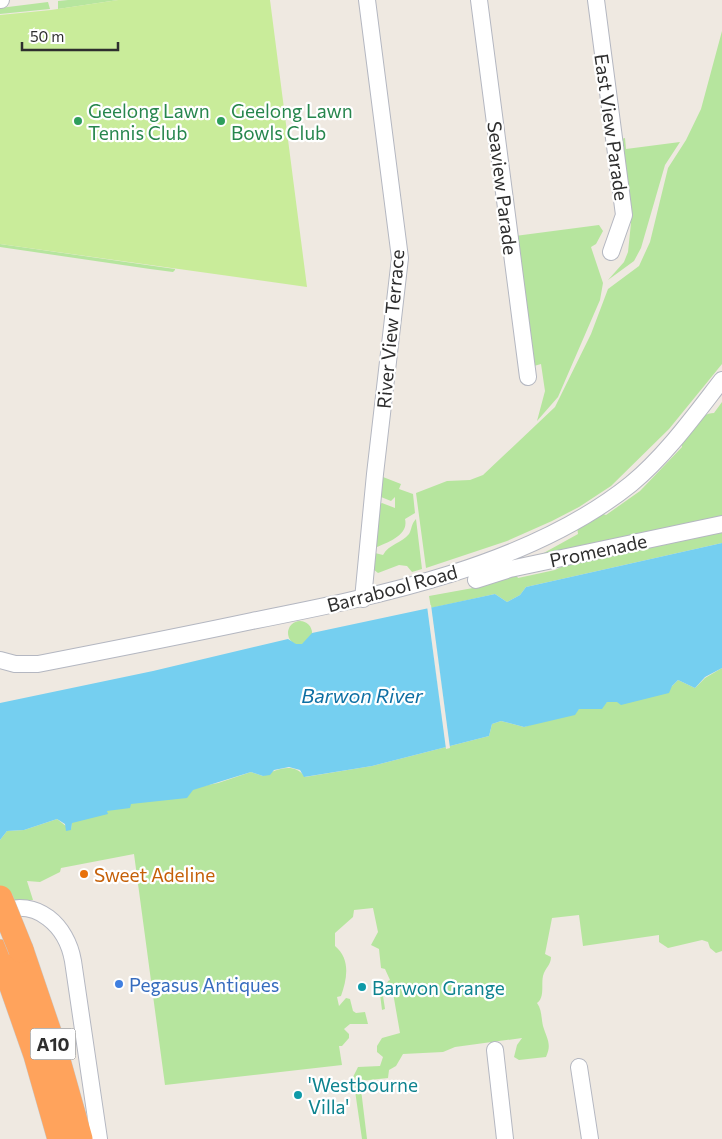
<svg xmlns="http://www.w3.org/2000/svg" width="722" height="1139" font-family="Commissioner,sans-serif">
<style>
.green{fill:#b6e59e;fill-rule:evenodd}
.pitch{fill:#c9ec9a}
.water{fill:#75cff0}
.pier{fill:#efe9e1}
.lines{fill:none;stroke-linecap:round;stroke-linejoin:round}
.minor-casing{stroke:#b4b7c1;stroke-width:18}
.highway-casing{stroke:#c9c9c9;stroke-width:26}
.minor{stroke:#fff;stroke-width:16}
.highway{stroke:#ffa35c;stroke-width:25}
.highway-bridge-casing{stroke:#c9c9c9;stroke-width:26;stroke-linecap:butt}
.highway-bridge{stroke:#ffa35c;stroke-width:25}
.leisure-dot{fill:#2e9e5b;stroke:#fff;stroke-width:2}
.food-dot{fill:#e8710a;stroke:#fff;stroke-width:2}
.shop-dot{fill:#3f7fe0;stroke:#fff;stroke-width:2}
.culture-dot{fill:#0f9aa8;stroke:#fff;stroke-width:2}
.labels{text-anchor:middle;dominant-baseline:central;stroke-width:4.5;stroke-linejoin:round;paint-order:stroke}
.shield{fill:#fff;stroke:#6d6d6d;stroke-width:1}
.shield-label{font-size:18px;font-weight:bold;fill:#2e2e2e}
.leisure-label{font-size:19px;fill:#27864d;stroke:#fff;text-anchor:start}
.street-label{font-size:19px;fill:#2e2e2e;stroke:#fff}
.food-label{font-size:19px;fill:#c56008;stroke:#fff;text-anchor:start}
.shop-label{font-size:19px;fill:#366cbe;stroke:#fff;text-anchor:start}
.culture-label{font-size:19px;fill:#0d838f;stroke:#fff;text-anchor:start}
.water-label{font-size:20px;font-style:italic;fill:#0d6fa3;stroke:#fff}
</style>
<rect width="100%" height="100%" fill="#efe9e1"/>
<path class="green" d="M68 0H118L58 9V1Z
M48 2 50 9 0 14V8Z
M722 31V364L669 429 611 486 579 507 552 521 507 541 426 568 416 493 447 481 470 480 483 475 555 407 591 334 608 289 639 266 650 242 668 168 686 140 701 109Z
M625 138 626 149 680 142 665 165 641 248 634 261 608 280 624 262 628 252 631 223 627 221 617 140Z
M599 225 603 231 596 244 591 247 603 283 600 300 558 397 537 421 545 391 541 364 534 366 515 236Z
M0 244 175 269V270L173 272 150 269 0 247Z
M722 402V543L526 587 520 595 507 602 495 594 431 608 429 596 484 586 578 534 577 526 600 513 606 515 640 491 682 447 681 442C689 432 699 413 714 413ZM571 562 555 570 518 578 515 573Z
M383 477 401 484 399 489 413 494 415 513 405 519C409 535 388 542 377 547H375L378 505 382 503 395 508V497L391 501 381 497Z
M416 519 422 569 412 572 407 566 399 565 378 573 373 569 375 553 383 555C389 544 402 543 409 534 412 529 411 524 416 519Z
M288 633a12 12 0 1 1 24 0a12 12 0 1 1-24 0Z
M722 668V951L716 953 710 948 708 942 702 940 668 948 659 942V935L583 946 579 915 552 918 545 954 551 957C551 965 545 968 543 976 541 985 545 997 537 1003 542 1010 541 1017 543 1026 547 1039 552 1044 546 1057L519 1060 514 1057 517 1045 522 1038 455 1047 443 1052 403 1054 396 1066 389 1070 388 1078 360 1081 367 1139H362L353 1077 358 1067 380 1066 383 1057 377 1052V1046L382 1038 400 1033 392 987 382 989 385 1009 382 1010 379 986 387 984 388 981 390 980 385 969 381 968 379 949 371 945 378 932 373 908 354 910 353 917 335 933V946C351 959 347 979 341 996L337 997 339 1006 346 998 350 999 353 1011 356 1013 365 1012 368 1024H350L344 1029 349 1034V1038L342 1046H339L342 1065 165 1085 134 854 61 868 60 872 40 882 27 881 33 900H13L0 906V840L7 831 24 830 57 819 71 830 72 819 115 803 218 783 251 772 263 776C277 769 294 762 305 777L372 766 489 736 492 724 501 721 524 727 579 709 672 686 678 680 695 688 705 678Z"/>
<path class="pitch" d="M118 0H270L307 287 0 244V15L51 10Z"/>
<path class="water" d="M722 543V668L705 677 695 688 678 680 672 686 669 693 621 705 617 702H607L602 709H579L575 715 524 727 501 721 492 724 489 736 372 766 304 777 300 770 289 767 274 770 270 775 263 776 251 772 193 790 187 798 131 804 130 808 107 811 108 814 72 823 71 830 66 831 65 824 57 819 24 830 7 831 0 840V703L153 671 288 639 296 644H302L312 633 495 594 507 602 520 595 526 587Z"/>
<path class="pier" d="M431 605 450 748 446 749 427 606Z"/>
<g class="lines">
<defs>
<path id="minor" d="M0 0H1
M479 0 528 377
M596 0 624 215 611 252
M476 580 510 569 722 524
M363 599 375 474 400 258 367 0
M0 660 15 664H38C110 650 181 636 252 621 378 596 529 566 631 484 666 455 694 416 722 380
M0 912C37 897 67 926 73 961L99 1139
M495 1050 505 1139
M579 1067 590 1139"/>
<path id="highway" d="M21 950 55 1050 80 1139
M0 952 36 1055 60 1139"/>
</defs>
<use href="#minor" class="minor-casing"/>
<use href="#highway" class="highway-casing"/>
<use href="#minor" class="minor"/>
<use href="#highway" class="highway"/>
<defs>
<path id="highway-bridge" d="M0 898 21 950"/>
</defs>
<use href="#highway-bridge" class="highway-bridge-casing"/>
<use href="#highway-bridge" class="highway-bridge"/>
</g>
<g class="leisure-dot">
<circle cx="78" cy="121" r="5"/>
<circle cx="221" cy="121" r="5"/>
</g>
<circle class="food-dot" cx="84" cy="874" r="5"/>
<circle class="shop-dot" cx="119" cy="984" r="5"/>
<g class="culture-dot">
<circle cx="362" cy="987" r="5"/>
<circle cx="298" cy="1095" r="5"/>
</g>
<g class="labels">
<rect class="shield" x="30.5" y="1028.5" width="45" height="31" rx="4"/>
<g class="shield-label">
<text x="53" y="1044">A10</text>
</g>
<g class="leisure-label">
<text x="88" y="110">Geelong Lawn<tspan x="88" dy="22">Tennis Club</tspan></text>
<text x="231" y="110">Geelong Lawn<tspan x="231" dy="22">Bowls Club</tspan></text>
</g>
<g class="street-label">
<text transform="translate(612 127) rotate(82)">East View Parade</text>
<text transform="translate(503 188) rotate(83)">Seaview Parade</text>
<text transform="translate(390 329) rotate(-85)">River View Terrace</text>
<text transform="translate(598 550) rotate(-12)">Promenade</text>
<text transform="translate(392 588) rotate(-15)">Barrabool Road</text>
</g>
<g class="food-label">
<text x="94" y="874">Sweet Adeline</text>
</g>
<g class="shop-label">
<text x="129" y="984">Pegasus Antiques</text>
</g>
<g class="culture-label">
<text x="372" y="987">Barwon Grange</text>
<text x="308" y="1084">'Westbourne<tspan x="308" dy="22">Villa'</tspan></text>
</g>
<g class="water-label">
<text x="362" y="695">Barwon River</text>
</g>
</g>
<path d="M22 42v8h96v-8" fill="none" stroke="#2e2e2e" stroke-width="2.5"/>
<text x="30" y="42" font-size="15" fill="#2e2e2e" stroke="#ffffff" stroke-width="4" paint-order="stroke">50 m</text>
</svg>
